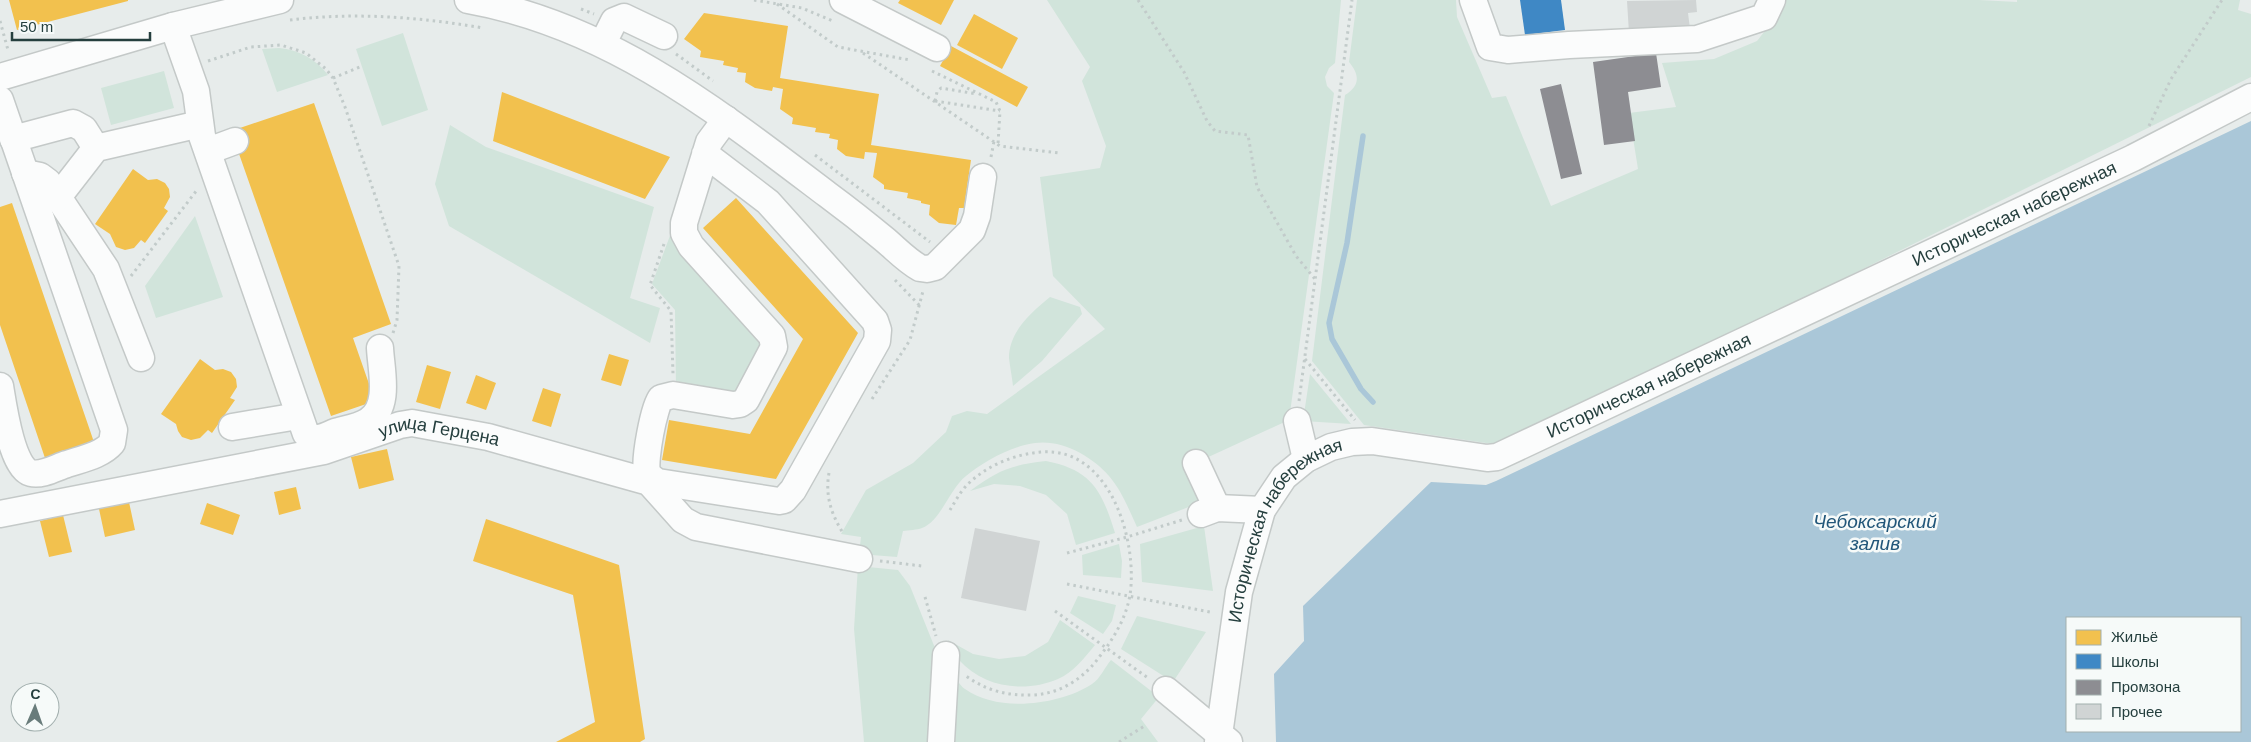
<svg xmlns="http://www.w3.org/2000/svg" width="2251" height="742" font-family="Helvetica,sans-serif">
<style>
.green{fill:#d1e4db}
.water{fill:#aac7d8;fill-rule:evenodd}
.homes{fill:#f2c14e}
.schools{fill:#3f88c5}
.industry{fill:#8d8d92}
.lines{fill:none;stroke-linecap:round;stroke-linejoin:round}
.stream{stroke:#aac7d8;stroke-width:5.5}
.building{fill:#d0d4d4}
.minor-casing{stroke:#c4c9c8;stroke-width:29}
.path{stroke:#c2cbca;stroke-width:3;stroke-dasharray:2.5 4;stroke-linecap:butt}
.minor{stroke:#fbfcfc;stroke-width:26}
.labels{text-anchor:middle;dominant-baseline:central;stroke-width:5;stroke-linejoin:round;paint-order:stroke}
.street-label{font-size:18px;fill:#253f3e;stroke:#f6faf9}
.water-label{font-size:19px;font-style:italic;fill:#215679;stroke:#f6faf9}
</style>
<rect width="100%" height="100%" fill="#e7eceb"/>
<path class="green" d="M1047 0H1341L1335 63 1329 68 1325 77 1327 86 1334 93 1289 420 1191 465 1199 503 1137 527C1129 510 1122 491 1109 476 1093 457 1062 439 1035 443 1012 446 984 461 966 476 950 488 941 521 922 528 917 530 909 530 903 531L897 557 859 554 861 537 841 534 866 490 913 463 946 432 952 416 967 411 987 414 1105 329 1053 276 1040 177 1100 168 1106 146 1082 81 1090 67Z
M1357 0H1456L1457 17 1492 98 1506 96 1551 206 1638 169 1629 113 1676 107 1662 63 1714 59 1757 41 1786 4V0H1979L2017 2V0H2240L2238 10 2251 14V77L1515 441 1493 444 1364 425 1312 361 1345 95C1360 86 1360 75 1349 62Z
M403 33 428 110 382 126 356 49Z
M279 48C299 50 316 59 328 75L277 92 262 49Z
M164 71 174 108 111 125 101 88Z
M450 125 486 147 654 207 630 298 660 308 650 343 449 226 435 184Z
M195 216 223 297 156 318 145 286Z
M671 233 764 337 740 393 676 388 675 310 652 284Z
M1050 297 1080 307 1082 314 1042 361 1013 386C1012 377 1010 367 1009 358 1009 331 1032 312 1050 297Z
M1310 374 1351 424 1303 421Z
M1046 461C1092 470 1102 491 1115 533L1076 545 1067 514 1046 495 1020 486 994 484 970 491C998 470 1011 465 1046 461Z
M1204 526 1213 591 1142 582 1140 544Z
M1119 544 1122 561 1121 578 1083 575 1082 555Z
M858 566 898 570 910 586 937 653 932 742H864L854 629Z
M1078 596 1116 605 1112 621 1103 634 1070 613Z
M1137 616 1206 632 1173 682 1121 649Z
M1060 620 1095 645C1085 657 1073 673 1058 679 1025 693 984 688 959 660 955 655 951 646 948 640L973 654 999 659 1025 656 1048 642Z
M1111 660 1159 697 1141 719 1158 742H950L953 674C957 679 960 686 965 689 998 713 1060 705 1092 684 1100 679 1105 667 1111 660Z"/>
<path class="water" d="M2251 121V742H1276L1274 674 1304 641 1303 606 1431 482 1486 485 1496 481ZM2067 618H2240V731H2067Z"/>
<path class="homes" d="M9 0H128V1L17 30Z
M900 0H954L941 25 898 3Z
M704 13 788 26 780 78 879 94 871 145 971 160 964 208H959L956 225 939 223 929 215 930 205 921 203V201L907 198 908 193 884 189V185L873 177 877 153 865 152 864 159 846 156 837 149 838 140 829 138 830 134 815 132 816 128 792 124 793 118 780 109 783 89 773 87 772 91 755 88 745 82 746 73 737 72 738 68 723 65 724 61 700 57 701 51 684 39Z
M974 14 1018 38 1002 69 957 45Z
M951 46 1028 87 1017 107 940 66Z
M502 92 670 157 645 199 493 141Z
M314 103 391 324 353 338 375 401 331 416 231 131Z
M133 169 148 180 157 179 165 183 169 189 170 197 164 208 168 211 145 243 141 240 134 248 125 250 116 247 110 234 95 224Z
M736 198 858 333 776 479 662 460 669 420 750 434 803 339 703 228Z
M12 203 96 448 47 464 0 325V207Z
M609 354 629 360 621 386 601 380Z
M200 359 215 370 223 369 231 372 236 379 237 387 230 398 235 400 212 433 208 430 200 438 191 440 182 437 178 431 176 424 161 414Z
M427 365 451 372 440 409 416 402Z
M476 375 496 383 486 410 466 403Z
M543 388 561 394 551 427 532 421Z
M387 449 394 480 359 489 351 457Z
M296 487 301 509 279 515 274 492Z
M129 502 135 530 105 537 99 509Z
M207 503 240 515 233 535 200 524Z
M63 515 72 552 49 557 40 521Z
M486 519 619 565 645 739 640 742H556L595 722 573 595 473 561Z"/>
<path class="schools" d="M1520 0H1561L1565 30 1525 35Z"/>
<path class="industry" d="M1656 53 1661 87 1628 92 1635 141 1604 145 1593 62Z
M1561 84 1582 174 1561 179 1540 89Z"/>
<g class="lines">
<path class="stream" d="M1363 136 1347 243 1329 323 1332 339 1361 389 1373 402"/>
</g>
<path class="building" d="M1696 0 1697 12 1688 13 1690 29 1629 33 1627 1Z
M975 528 1040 541 1026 611 961 598Z"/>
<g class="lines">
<defs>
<g id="minor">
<path d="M468 0C609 25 717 111 828 195 847 209 866 224 884 239 896 249 907 261 920 268L927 269 935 267 972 230 977 216 983 177"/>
<path d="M843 0 937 48"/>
<path d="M1473 0 1490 47 1508 50 1569 45 1697 39 1764 17 1772 0"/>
<path d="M173 26 196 91 202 136 306 434C316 442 325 436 335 432 345 429 359 427 368 421 391 407 381 370 380 348"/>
<path d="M603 43 614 21 624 17 664 36"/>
<path d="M0 77 173 26 280 0"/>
<path d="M0 100 114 430 112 443C102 455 82 459 67 464 57 467 42 476 31 473 12 469 3 404 0 386"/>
<path d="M13 139 73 123 84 129 96 148"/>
<path d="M208 151 235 141"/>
<path d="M705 154 768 202 875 321 878 330 877 341 793 490 784 500 779 501 658 482C653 479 649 477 647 471 644 460 654 406 661 398L673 395 733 405 740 404 746 400 774 347 772 336 691 246 684 233V223L709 142 726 119"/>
<path d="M25 173 40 176 48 182 106 269 141 358"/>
<path d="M58 197 96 148 200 124"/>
<path d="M1297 421 1306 459"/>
<path d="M232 427 298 416"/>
<path d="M1196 463 1217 508"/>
<path id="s1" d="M0 514 324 451 400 425 412 423 488 437 649 482 683 520 696 527 859 559"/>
<path d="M1201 514 1217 508 1262 510"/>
<path d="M1166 690 1229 742"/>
<path d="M941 742 946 655"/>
<path id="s2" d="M1218 742 1239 592 1262 510 1284 477 1306 459 1331 447 1352 442 1372 441 1487 458 1497 457 2133 158 2251 97"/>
</g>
</defs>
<use href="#minor" class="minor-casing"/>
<path class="path" d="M754 0 802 8 833 21
M1138 0 1184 72 1207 121 1215 131 1248 135 1257 187 1296 256 1315 279
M777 4 838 47 910 60
M581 9 594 14
M290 20C354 12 420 17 483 28
M0 21 8 50
M863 53 1000 146 1060 153
M676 54 713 81
M208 61 251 47 281 45 306 53 326 69 333 78 345 107 399 266 397 320 393 333
M932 71 996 102 1000 111 998 144
M333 78 362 66
M935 101 1000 111
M935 101 937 92 941 88 977 94
M2149 126 2171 79 2222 0
M815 155 930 242
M991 157 994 141
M664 244 650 285 671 311 673 374
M131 276 197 190
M895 280 920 306
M1305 359 1355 420
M872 399 910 340 923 291
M1299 401 1352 0
M829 473C825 495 831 514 843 533
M950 510C955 502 960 492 967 485 987 465 1015 454 1042 452 1110 447 1138 541 1130 595 1126 618 1114 638 1100 656 1084 678 1062 693 1034 695 1008 696 987 691 966 676
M1067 553 1127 537 1182 520
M880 561 922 566
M1067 584 1210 612
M925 597 936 636
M1055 611 1148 678
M1119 742 1146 725"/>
<use href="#minor" class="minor"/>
</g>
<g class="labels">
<g class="street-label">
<text stroke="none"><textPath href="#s2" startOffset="1072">Историческая набережная</textPath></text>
<text stroke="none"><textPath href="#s2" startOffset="668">Историческая набережная</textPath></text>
<text stroke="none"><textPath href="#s1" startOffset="450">улица Герцена</textPath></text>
<text stroke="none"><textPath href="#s2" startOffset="232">Историческая набережная</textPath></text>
</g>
<g class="water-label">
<text x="1875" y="521">Чебоксарский<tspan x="1875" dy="22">залив</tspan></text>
</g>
</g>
<rect x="2066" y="617" width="175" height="115" fill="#f6faf9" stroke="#a2afae"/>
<rect x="2076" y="630" width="25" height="15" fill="#f2c14e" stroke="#a2afae"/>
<text x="2111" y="642" font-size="15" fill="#253f3e">Жильё</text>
<rect x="2076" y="654" width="25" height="15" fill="#3f88c5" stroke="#a2afae"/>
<text x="2111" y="667" font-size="15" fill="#253f3e">Школы</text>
<rect x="2076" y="680" width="25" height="15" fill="#8d8d92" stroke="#a2afae"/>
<text x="2111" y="692" font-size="15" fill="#253f3e">Промзона</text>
<rect x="2076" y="704" width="25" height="15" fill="#d0d4d4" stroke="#a2afae"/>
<text x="2111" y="717" font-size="15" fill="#253f3e">Прочее</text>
<g transform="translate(35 707) rotate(2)"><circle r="24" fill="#f6faf9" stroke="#a2afae"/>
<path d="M0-4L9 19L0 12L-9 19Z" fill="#697c7b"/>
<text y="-8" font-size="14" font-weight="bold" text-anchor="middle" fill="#253f3e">С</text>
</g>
<path d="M12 32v8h138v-8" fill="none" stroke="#253f3e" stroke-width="2.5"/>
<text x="20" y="32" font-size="15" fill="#253f3e" stroke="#f6faf9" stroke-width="4" paint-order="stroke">50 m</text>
</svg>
